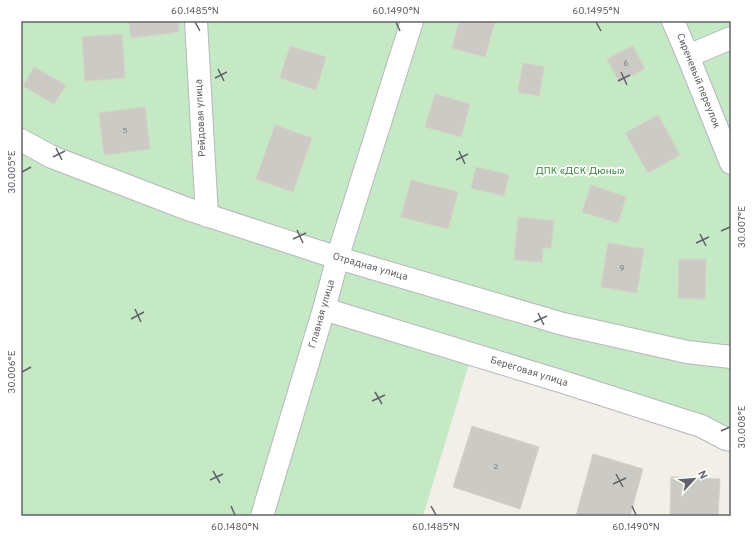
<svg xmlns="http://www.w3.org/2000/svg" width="752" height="537" font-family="Overpass,sans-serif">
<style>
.green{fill:#c5e8c5}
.building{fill:#cccac5;stroke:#d6d1c6}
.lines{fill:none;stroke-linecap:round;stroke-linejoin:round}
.minor-casing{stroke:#b5b8bc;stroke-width:24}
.minor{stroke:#fff;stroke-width:22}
.ticks{fill:none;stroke:#5f6368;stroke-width:1.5}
.labels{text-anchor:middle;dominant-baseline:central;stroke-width:3.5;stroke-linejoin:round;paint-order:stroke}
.number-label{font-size:8px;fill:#7a7d7f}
.street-label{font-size:10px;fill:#5f6368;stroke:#fff}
.park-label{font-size:10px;fill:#348238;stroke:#fff}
.neatline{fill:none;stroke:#5f6368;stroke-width:1.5}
.ticks-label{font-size:10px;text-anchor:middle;fill:#5f6368}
</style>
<rect width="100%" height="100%" fill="#f1efe8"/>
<path class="green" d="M21 21H731V440L472 354 423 516H21Z"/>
<path class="building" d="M129 21H178L179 32 131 38Z
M459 21H495L485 57 452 48Z
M122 34 125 78 85 81 82 37Z
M290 46 326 57 316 90 280 78Z
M633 46 645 69 619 82 607 59Z
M523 63 544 67 539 96 518 92Z
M34 67 66 85 54 104 23 86Z
M435 94 470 104 461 137 425 127Z
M145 107 150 149 104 155 99 113Z
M658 115 680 155 648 173 625 133Z
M275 125 312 138 293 192 256 179Z
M476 167 509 175 504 196 471 188Z
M411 180 458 192 448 229 401 217Z
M591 185 626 197 618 223 582 212Z
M518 217 554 221 551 248H543L542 262 514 260Z
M608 243 644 249 637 293 601 287Z
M679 259H706L705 299 678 298Z
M472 426 539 447 520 509 453 487Z
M593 454 643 469 630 516H576Z
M671 477 720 479 718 516H670Z"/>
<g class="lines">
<defs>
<path id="minor" d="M196 21 207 216
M673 21 688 56 731 163
M688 56 731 38
M21 140 52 157 185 208 338 258 563 324 687 352 731 357
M324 309 560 381 701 426 726 439 731 440
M262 516 324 309 341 246 412 21"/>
</defs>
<use href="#minor" class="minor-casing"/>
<use href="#minor" class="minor"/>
</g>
<path class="ticks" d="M195 22 200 31M396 22 400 31M596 22 601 31M218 69 224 81M621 72 627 85M215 78 227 72M618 81 630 75M56 148 62 160M459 151 465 164M53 157 65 151M456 160 468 154M22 172 31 167M297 230 303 243M721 231 730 227M700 234 706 246M293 239 306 233M696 243 709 237M135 309 141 322M538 313 544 325M131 319 144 312M534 322 547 316M22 372 31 367M375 392 382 404M372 401 385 395M721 431 730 427M213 471 220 483M616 474 623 487M210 480 223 474M613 484 626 478M231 506 235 515M431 506 436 515M632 506 636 515"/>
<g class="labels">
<g class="number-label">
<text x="626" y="64">6</text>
<text x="125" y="131">5</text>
<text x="622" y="268">9</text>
<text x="496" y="467">2</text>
</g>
<g class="street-label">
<text transform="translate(698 81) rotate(68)">Сиреневый переулок</text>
<text transform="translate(201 118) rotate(-93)">Рейдовая улица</text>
<text transform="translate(370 267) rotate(16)">Отрадная улица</text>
<text transform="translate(322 314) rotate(-74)">Главная улица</text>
<text transform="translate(529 372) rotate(17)">Береговая улица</text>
</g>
<g class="park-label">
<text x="580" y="171">ДПК «ДСК Дюны»</text>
</g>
</g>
<rect width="752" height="537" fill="none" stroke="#ffffff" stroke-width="44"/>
<g transform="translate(694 479) rotate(64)" stroke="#ffffff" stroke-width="3" paint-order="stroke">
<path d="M0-3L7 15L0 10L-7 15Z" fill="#5f6368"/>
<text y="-6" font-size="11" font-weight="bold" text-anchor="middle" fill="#5f6368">N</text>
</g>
<rect x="22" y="22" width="708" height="493" class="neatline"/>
<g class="ticks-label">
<text x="195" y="14">60.1485°N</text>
<text x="396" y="14">60.1490°N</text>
<text x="596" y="14">60.1495°N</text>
<text transform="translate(11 172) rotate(-90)" y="4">30.005°E</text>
<text transform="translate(741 227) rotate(-90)" y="4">30.007°E</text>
<text transform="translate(11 372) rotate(-90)" y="4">30.006°E</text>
<text transform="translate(741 427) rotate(-90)" y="4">30.008°E</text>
<text x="235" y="530">60.1480°N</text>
<text x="436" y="530">60.1485°N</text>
<text x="636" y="530">60.1490°N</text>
</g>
</svg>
